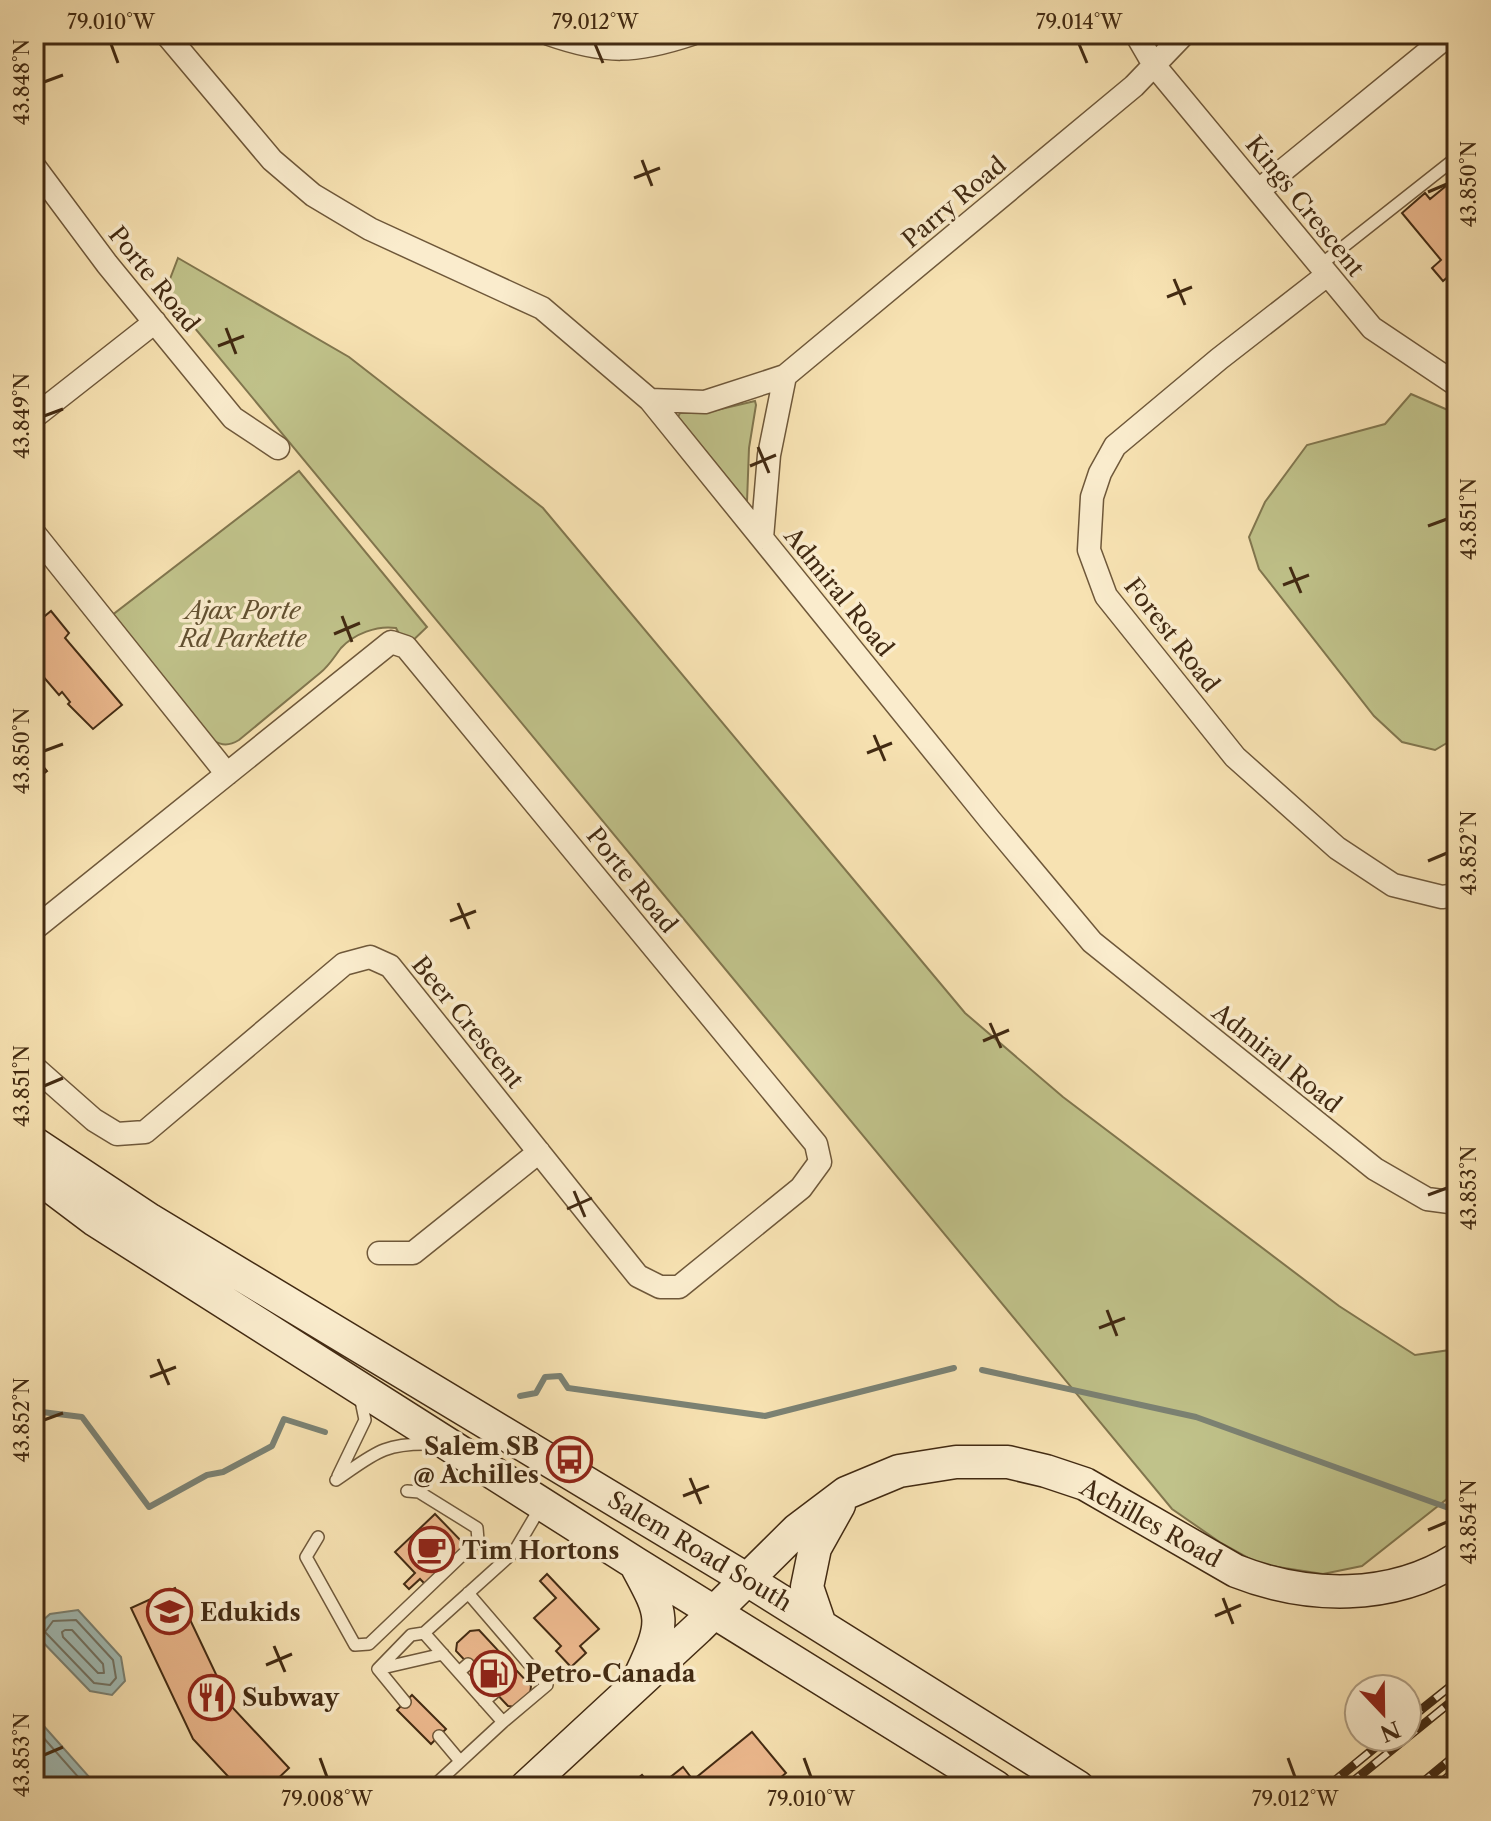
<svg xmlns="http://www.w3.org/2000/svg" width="1491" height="1821" font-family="'Libre Caslon Text',serif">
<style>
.green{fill:#c0c28a;stroke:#81764e;stroke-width:2}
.water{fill:#a1bcb6;stroke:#7b8274;stroke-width:2}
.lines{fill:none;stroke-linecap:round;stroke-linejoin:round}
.shore{stroke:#727364;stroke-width:2}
.stream{stroke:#7b8274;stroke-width:6}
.building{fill:#edb98e;stroke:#422a12;stroke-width:2}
.lane-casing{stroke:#6f583a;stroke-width:14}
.street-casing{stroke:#6f583a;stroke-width:25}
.secondary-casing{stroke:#422a12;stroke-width:35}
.lane{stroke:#faeccd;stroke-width:11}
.street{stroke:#faeccd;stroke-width:22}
.secondary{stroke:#faeccd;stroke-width:32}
.rail-casing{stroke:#422a12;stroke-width:9}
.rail{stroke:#faeccd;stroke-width:6;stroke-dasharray:18;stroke-linecap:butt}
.ticks{fill:none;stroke:#422a12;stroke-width:3}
.labels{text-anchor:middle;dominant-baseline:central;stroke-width:7;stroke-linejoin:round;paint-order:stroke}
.street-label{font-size:24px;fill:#422a12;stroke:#faeccd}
.park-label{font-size:24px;font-style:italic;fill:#625030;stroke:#faeccd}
.poi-label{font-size:24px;font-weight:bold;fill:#422a12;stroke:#faeccd;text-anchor:start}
.neatline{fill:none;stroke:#422a12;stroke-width:3}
.ticks-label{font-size:20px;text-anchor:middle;fill:#422a12}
</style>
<rect width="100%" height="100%" fill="#f7e2b2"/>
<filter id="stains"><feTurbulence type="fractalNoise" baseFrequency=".0025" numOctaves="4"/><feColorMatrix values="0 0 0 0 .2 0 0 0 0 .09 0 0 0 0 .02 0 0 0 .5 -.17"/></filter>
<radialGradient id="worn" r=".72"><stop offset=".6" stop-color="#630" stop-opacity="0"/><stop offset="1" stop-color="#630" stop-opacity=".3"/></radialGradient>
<path class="green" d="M178 258 349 357 543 508 965 1013 1063 1097 1339 1306 1415 1355 1457 1349V1491L1362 1566 1323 1574 1259 1564 1221 1543 1172 1509 165 292Z
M1411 394 1457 414V737L1435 750 1402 742 1374 716 1259 569 1249 537 1265 502 1307 445 1385 424Z
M755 401 756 405 749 448 747 502 678 417 680 413H704Z
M299 471 427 627 406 647 396 628C377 625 354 634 341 648 334 657 329 666 320 673L239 740C229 746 222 746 213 740L111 616Z"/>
<path class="water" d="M78 1610 121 1657 125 1681 112 1695 90 1691 34 1633V1628L50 1614Z
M34 1715 98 1787H34Z"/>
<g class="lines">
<path class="shore" d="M76 1620 113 1660 116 1678 110 1685 94 1683 45 1632 53 1621Z
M65 1630H72L103 1664 104 1673H98L63 1637 62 1632Z
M34 1727 87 1787"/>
<path class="stream" d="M982 1370 1196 1417 1457 1511
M520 1396 536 1393 545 1377 560 1376 568 1388 765 1416 954 1368
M34 1411 82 1417 149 1507 207 1475 223 1472 272 1446 284 1419 325 1432"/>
</g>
<path class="building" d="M1457 177V269L1443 281 1432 268 1441 260 1402 213 1425 193 1430 199Z
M51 611 69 633 65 638 122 705 93 729 68 704 70 702 62 692 59 695 35 667 39 663 34 657V625Z
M34 749 40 756 37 759 47 771 34 781Z
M435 1514 467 1547 427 1586 420 1579 409 1589 404 1584 415 1573 395 1552Z
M547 1574 599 1629 580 1646 586 1653 571 1667 556 1651 561 1646 534 1618 556 1598 540 1581Z
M175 1588 231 1706 289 1768 269 1787H238L193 1739 131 1608Z
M479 1630 531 1686 530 1694 516 1707 508 1706 456 1651 457 1643 470 1631Z
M412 1695 446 1729 431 1744 397 1710Z
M752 1732 786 1773 773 1784 775 1787H658L683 1767 693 1780Z
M642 1775 652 1787H636L632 1783Z"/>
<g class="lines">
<defs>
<path id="lane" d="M1319 266 1452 161H1457
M338 1476 365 1420 360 1396
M336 1480C373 1455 382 1443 429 1444
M318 1537 306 1557 355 1645 369 1644 478 1540 477 1528 419 1492 407 1491
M424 1633 503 1722 547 1685 468 1593
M378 1669 443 1654
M459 1672 468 1664
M484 1701 495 1692
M405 1702 378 1669 411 1635 424 1633 514 1552 540 1508
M439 1736 460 1761
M437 1783 503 1722"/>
<path id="street" d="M166 34 272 160 313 195 370 229 542 308 650 400 990 820 1092 942 1375 1169 1427 1199 1457 1203
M549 34C606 54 635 53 692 34
M1136 34 1154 65 1372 328 1457 385
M34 166 107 264 233 418 278 448
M1259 190 1450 34
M1327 275 1219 359 1115 446 1100 473 1092 497 1089 550 1106 596 1235 757 1337 848 1393 885 1442 897 1457 895
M650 400 705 402 785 376 1134 86 1184 34
M34 417 155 322
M34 533 227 774
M762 538 769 455 785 376
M34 929 391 642 406 647 816 1144 820 1162 801 1188 679 1287H660L638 1276 390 966 370 957 344 964 145 1132 117 1134 94 1120 34 1067
M379 1253H413L539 1152"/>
<path id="secondary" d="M34 1143 150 1220 746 1579 1078 1787
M34 1174 95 1220 635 1563 996 1787
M635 1563C663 1615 667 1619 641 1674
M820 1625 807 1587 815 1548 839 1505
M526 1787 698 1628 797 1530 846 1493 899 1471 956 1462H1008L1046 1471 1085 1484 1236 1571C1307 1599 1391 1601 1457 1559"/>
</defs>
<use href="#lane" class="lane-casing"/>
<use href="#street" class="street-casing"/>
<use href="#secondary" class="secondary-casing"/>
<use href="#lane" class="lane"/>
<use href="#street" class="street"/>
<use href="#secondary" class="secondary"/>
<defs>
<path id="rail" d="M1407 1721 1457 1681
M1327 1787 1388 1737
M1346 1787 1457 1697
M1417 1787 1457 1754
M1436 1787 1457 1769"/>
</defs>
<use href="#rail" class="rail-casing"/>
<use href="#rail" class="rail"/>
</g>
<path class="ticks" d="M111 44 118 63M595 44 603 63M1079 44 1087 63M44 82 63 75M642 160 652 186M634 178 660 168M1428 192 1447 184M1174 279 1185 305M1167 297 1192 287M226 328 236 354M218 346 244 336M44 416 63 409M758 447 769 473M750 466 776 455M1428 526 1447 519M1290 567 1301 593M1283 585 1309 575M342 616 352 642M334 634 360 623M874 735 885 761M44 751 63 744M867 753 892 743M1428 861 1447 853M458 903 469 929M450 921 476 911M990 1023 1001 1048M983 1041 1009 1030M44 1086 63 1078M574 1191 585 1217M1428 1195 1447 1188M567 1209 592 1198M1107 1310 1117 1336M1099 1328 1125 1318M158 1359 169 1385M150 1377 176 1367M44 1420 63 1413M690 1478 701 1504M683 1496 709 1486M1428 1530 1447 1522M1223 1598 1233 1624M1215 1616 1241 1605M274 1646 285 1672M266 1665 292 1654M44 1755 63 1747M320 1758 327 1777M804 1758 811 1777M1288 1758 1295 1777"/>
<defs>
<symbol id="bus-ring" viewBox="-11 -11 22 22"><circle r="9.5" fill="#faeccd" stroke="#8f2418" stroke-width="1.5"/><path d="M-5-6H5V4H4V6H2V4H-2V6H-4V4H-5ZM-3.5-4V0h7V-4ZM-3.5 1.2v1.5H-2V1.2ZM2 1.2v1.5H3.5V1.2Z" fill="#8f2418"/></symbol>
<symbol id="cafe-ring" viewBox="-11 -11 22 22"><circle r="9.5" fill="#faeccd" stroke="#8f2418" stroke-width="1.5"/><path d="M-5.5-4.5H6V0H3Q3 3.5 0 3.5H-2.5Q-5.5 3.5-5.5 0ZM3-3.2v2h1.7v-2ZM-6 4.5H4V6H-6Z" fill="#8f2418"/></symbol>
<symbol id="school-ring" viewBox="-11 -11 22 22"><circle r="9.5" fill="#faeccd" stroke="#8f2418" stroke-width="1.5"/><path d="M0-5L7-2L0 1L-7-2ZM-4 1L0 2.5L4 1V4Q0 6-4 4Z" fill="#8f2418"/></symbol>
<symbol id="fuel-ring" viewBox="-11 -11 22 22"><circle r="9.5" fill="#faeccd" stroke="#8f2418" stroke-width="1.5"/><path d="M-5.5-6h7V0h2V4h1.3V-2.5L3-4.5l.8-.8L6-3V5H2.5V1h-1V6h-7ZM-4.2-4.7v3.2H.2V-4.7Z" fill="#8f2418"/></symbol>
<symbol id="restaurant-ring" viewBox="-11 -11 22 22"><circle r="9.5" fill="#faeccd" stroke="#8f2418" stroke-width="1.5"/><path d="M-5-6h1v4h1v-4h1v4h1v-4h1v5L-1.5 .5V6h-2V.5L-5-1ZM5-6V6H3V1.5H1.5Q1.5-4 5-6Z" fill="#8f2418"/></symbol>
</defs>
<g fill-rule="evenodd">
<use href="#bus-ring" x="544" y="1434" width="51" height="51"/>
<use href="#cafe-ring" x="406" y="1524" width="51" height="51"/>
<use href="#school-ring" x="144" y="1586" width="51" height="51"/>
<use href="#fuel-ring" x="468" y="1648" width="51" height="51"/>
<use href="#restaurant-ring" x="186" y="1672" width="51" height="51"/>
</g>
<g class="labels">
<g class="street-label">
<text transform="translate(954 202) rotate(-40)">Parry Road</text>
<text transform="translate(1305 206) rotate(51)">Kings Crescent</text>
<text transform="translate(154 279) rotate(51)">Porte Road</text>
<text transform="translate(839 592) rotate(51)">Admiral Road</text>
<text transform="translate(1172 635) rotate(52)">Forest Road</text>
<text transform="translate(632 880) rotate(51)">Porte Road</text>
<text transform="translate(468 1022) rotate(51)">Beer Crescent</text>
<text transform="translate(1277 1058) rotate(39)">Admiral Road</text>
<text transform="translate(1151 1523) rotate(29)">Achilles Road</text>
<text transform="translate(700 1551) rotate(31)">Salem Road South</text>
</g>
<g class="park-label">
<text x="243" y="610">Ajax Porte<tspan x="243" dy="28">Rd Parkette</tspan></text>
</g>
<g class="poi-label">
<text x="539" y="1446" text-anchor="end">Salem SB<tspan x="539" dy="28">@ Achilles</tspan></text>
<text x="462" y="1550">Tim Hortons</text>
<text x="200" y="1612">Edukids</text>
<text x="525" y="1673">Petro-Canada</text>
<text x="242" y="1697">Subway</text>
</g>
</g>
<rect width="1491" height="1821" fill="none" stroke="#f7e2b2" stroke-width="88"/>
<g transform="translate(1383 1713) rotate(158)"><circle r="38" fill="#faeccd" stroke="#b09e82" stroke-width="2"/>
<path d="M0-6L14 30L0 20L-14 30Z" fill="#8f2418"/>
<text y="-12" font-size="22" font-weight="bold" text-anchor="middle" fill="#422a12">N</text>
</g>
<rect x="44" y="44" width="1403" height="1733" class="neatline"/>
<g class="ticks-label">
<text x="111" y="29">79.010°W</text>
<text x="595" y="29">79.012°W</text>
<text x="1079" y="29">79.014°W</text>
<text transform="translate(22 82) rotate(-90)" y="7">43.848°N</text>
<text transform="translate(1469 184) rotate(-90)" y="7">43.850°N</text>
<text transform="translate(22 416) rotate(-90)" y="7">43.849°N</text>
<text transform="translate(1469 519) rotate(-90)" y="7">43.851°N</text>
<text transform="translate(22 751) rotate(-90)" y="7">43.850°N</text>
<text transform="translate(1469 853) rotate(-90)" y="7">43.852°N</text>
<text transform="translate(22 1086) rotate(-90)" y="7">43.851°N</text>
<text transform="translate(1469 1188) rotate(-90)" y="7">43.853°N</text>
<text transform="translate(22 1420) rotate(-90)" y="7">43.852°N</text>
<text transform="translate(1469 1522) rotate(-90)" y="7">43.854°N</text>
<text transform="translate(22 1755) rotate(-90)" y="7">43.853°N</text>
<text x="327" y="1806">79.008°W</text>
<text x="811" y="1806">79.010°W</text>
<text x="1295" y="1806">79.012°W</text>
</g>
<rect width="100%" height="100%" filter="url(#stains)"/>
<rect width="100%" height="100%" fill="url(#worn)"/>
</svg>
